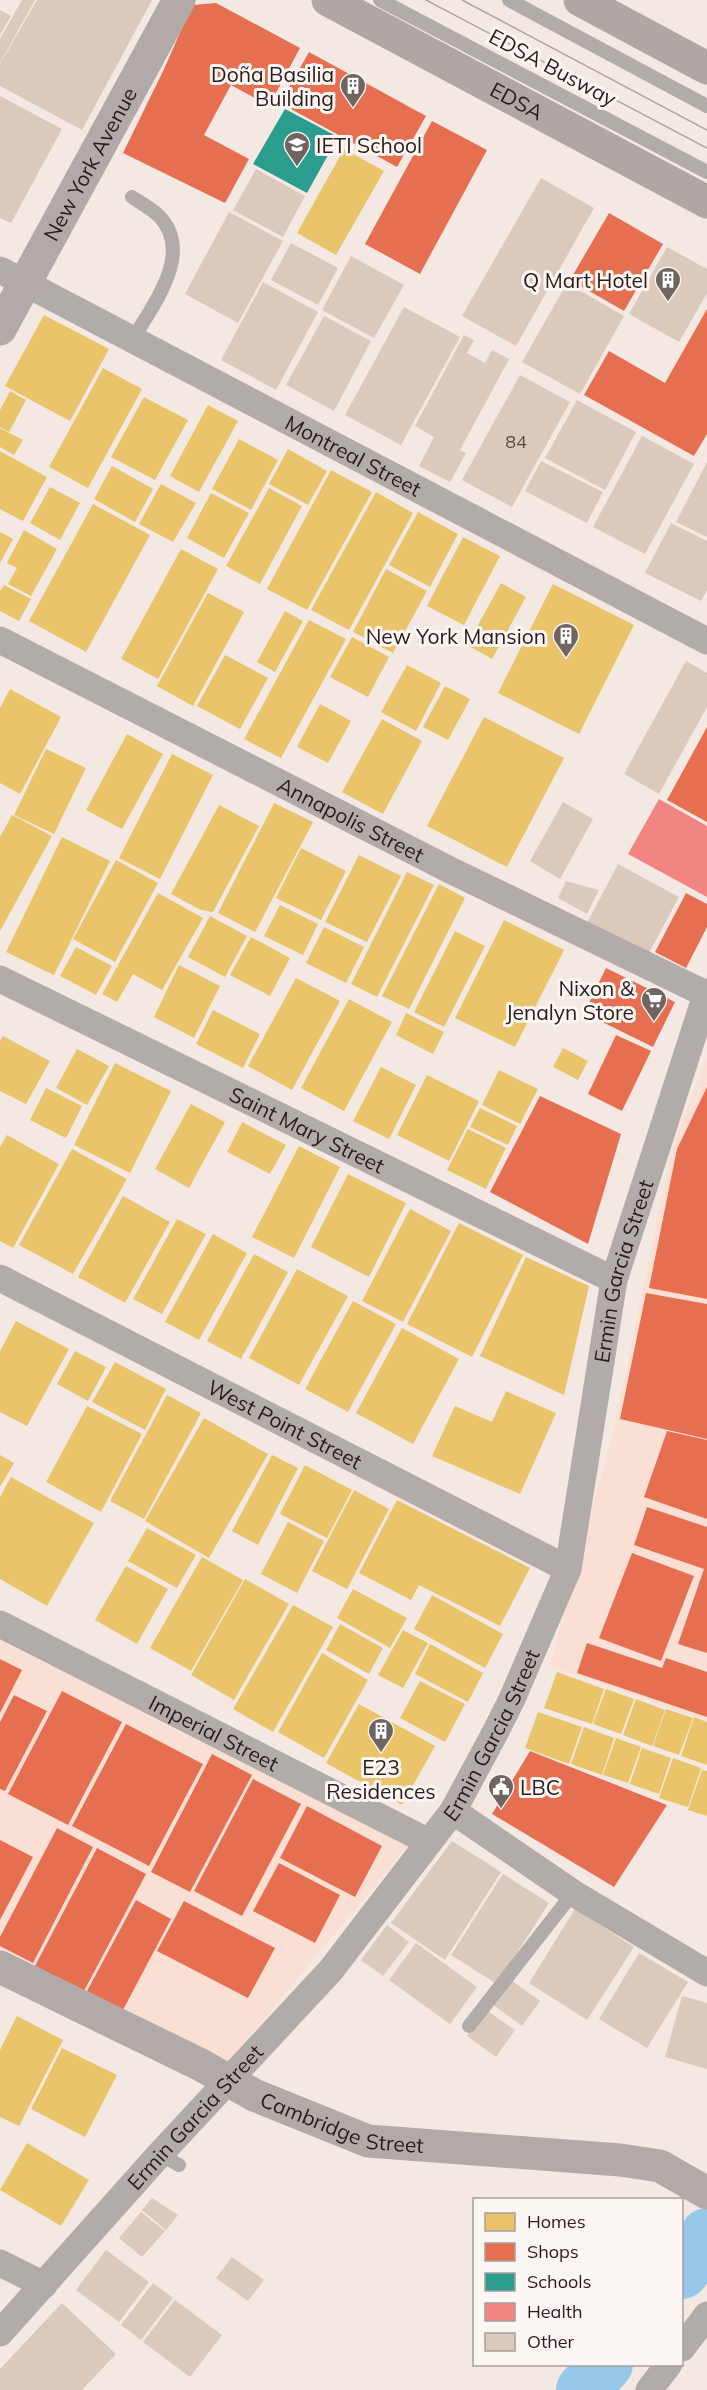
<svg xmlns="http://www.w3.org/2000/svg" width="707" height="2390" font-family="Mulish,sans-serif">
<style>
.built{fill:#fae0d4}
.homes{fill:#e9c46a}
.shops{fill:#e76f51}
.schools{fill:#2a9d8f}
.health{fill:#f28482}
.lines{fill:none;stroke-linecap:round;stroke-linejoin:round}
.river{stroke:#96c8ea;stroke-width:54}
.building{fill:#dbc9bc}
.lane{stroke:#b1abaa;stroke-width:14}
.street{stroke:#b1abaa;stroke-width:27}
.secondary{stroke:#b1aaa8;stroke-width:33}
.highway{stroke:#b0a7a5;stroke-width:33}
.tram{stroke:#ada7a4;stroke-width:1.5}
.labels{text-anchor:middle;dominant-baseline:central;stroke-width:6;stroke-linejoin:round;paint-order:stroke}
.number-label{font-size:18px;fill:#554842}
.street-label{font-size:21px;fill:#281d19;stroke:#fcf6f3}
.poi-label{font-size:21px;fill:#281d19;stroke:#fcf6f3;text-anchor:end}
</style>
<rect width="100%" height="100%" fill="#f4e8e2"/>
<path class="built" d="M707 1058V1721L550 1666 613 1432 673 1144Z
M0 1636 410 1843 225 2066 0 1953Z"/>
<path class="homes" d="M344 149 384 171 336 255 297 233Z
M44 315 109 349 70 421 5 386Z
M103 368 142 389 88 488 49 467Z
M10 391 26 400 9 432 0 427V410Z
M144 397 188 420 155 480 111 457Z
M208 405 238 421 199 492 170 476Z
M0 428 23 440 14 455 0 447Z
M239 439 278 460 251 510 212 489Z
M288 449 327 471 308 505 269 484Z
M0 451 47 477 23 521 0 509Z
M112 466 153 489 135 522 94 499Z
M331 470 372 492 307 610 267 589Z
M161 484 196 503 173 542 139 524Z
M50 487 80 503 60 540 30 523Z
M269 488 302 506 260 584 226 566Z
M376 492 413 513 349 630 311 610Z
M211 493 249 513 224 558 187 538Z
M93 504 150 535 86 652 29 621Z
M418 512 458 534 430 587 389 565Z
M24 530 57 549 31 596 8 584 17 568 7 563Z
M0 532 13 539 0 563Z
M463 537 500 556 464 625 427 606Z
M181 549 218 569 158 679 121 659Z
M386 569 427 591 393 653 353 632Z
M501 583 526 597 492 659 467 645Z
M553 584 634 625 579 734 498 693Z
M4 585 31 599 19 621 0 611V591Z
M208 593 244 612 193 706 157 686Z
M285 611 303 621 275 672 257 662Z
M309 620 346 639 281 758 244 739Z
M352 637 389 657 368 697 330 677Z
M225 655 268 678 240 729 197 706Z
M407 665 441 683 416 731 381 712Z
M445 686 470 699 448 740 423 727Z
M10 689 61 717 20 794 0 783V708Z
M320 704 351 721 328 763 297 747Z
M484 717 564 758 507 867 427 826Z
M382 719 422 741 383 814 342 792Z
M127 734 163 754 122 829 86 810Z
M46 749 86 768 54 834 14 815Z
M172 754 213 775 160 879 119 858Z
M274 803 313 822 255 932 218 913Z
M219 805 259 826 213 912 201 910 171 894Z
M12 815 52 836 0 931V837Z
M62 837 110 861 54 975 6 952Z
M301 848 346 871 321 920 276 898Z
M359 855 401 876 367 942 325 922Z
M116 860 158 883 115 962 73 939Z
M407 872 434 885 377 997 351 984Z
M439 884 465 898 409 1009 382 996Z
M158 893 203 918 162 990 133 974 117 1002 102 994Z
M280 905 318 924 303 955 264 936Z
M210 916 247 936 225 977 188 957Z
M504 920 564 950 515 1047 455 1018Z
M324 927 364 947 346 983 306 963Z
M455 931 485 946 444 1027 414 1012Z
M251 937 290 958 270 996 230 975Z
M76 947 112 966 96 995 60 976Z
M179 965 220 986 194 1038 154 1017Z
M296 978 340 1001 292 1090 248 1066Z
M349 999 392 1022 344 1111 301 1088Z
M213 1010 260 1034 243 1068 196 1044Z
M406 1013 444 1032 433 1054 396 1035Z
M3 1036 50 1061 26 1104 0 1091V1041Z
M563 1048 588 1061 578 1080 553 1067Z
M77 1049 109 1066 87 1105 56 1088Z
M115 1063 171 1091 130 1173 74 1145Z
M381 1067 416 1085 389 1139 353 1121Z
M499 1070 538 1089 520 1124 482 1105Z
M427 1075 479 1101 449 1161 397 1135Z
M46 1088 82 1106 66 1138 30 1120Z
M191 1104 225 1122 189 1188 155 1169Z
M480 1108 517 1126 508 1145 470 1127Z
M242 1122 286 1145 270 1174 227 1152Z
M468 1129 506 1148 486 1189 447 1170Z
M7 1135 59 1164 13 1248 0 1241V1147Z
M299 1146 340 1167 294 1258 252 1237Z
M72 1149 127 1179 73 1274 19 1245Z
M348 1174 406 1203 369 1277 311 1247Z
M123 1196 170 1222 125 1303 78 1277Z
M410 1209 451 1231 403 1322 362 1301Z
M177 1219 206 1234 162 1314 133 1299Z
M459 1223 523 1255 472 1357 407 1324Z
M213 1234 247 1253 199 1340 165 1322Z
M254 1254 288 1272 241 1359 207 1341Z
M526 1257 589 1286 564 1395 480 1356Z
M297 1269 348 1296 299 1385 249 1358Z
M353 1301 396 1324 348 1412 305 1389Z
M16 1321 69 1349 27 1426 0 1412V1351Z
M402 1328 459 1359 413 1444 356 1413Z
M75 1351 106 1367 88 1401 57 1384Z
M115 1362 166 1389 145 1430 92 1402Z
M506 1391 556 1413 520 1494 432 1456 455 1406 492 1422Z
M167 1395 201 1413 144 1519 110 1501Z
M87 1406 142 1434 101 1512 46 1482Z
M204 1418 268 1454 209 1558 145 1521Z
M0 1455 14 1463 0 1487Z
M272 1455 298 1468 258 1545 232 1531Z
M305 1465 352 1490 327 1538 280 1514Z
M11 1477 94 1523 47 1606 0 1579V1497Z
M354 1490 389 1509 347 1589 312 1571Z
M397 1500 530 1568 500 1626 419 1585 411 1600 359 1573Z
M288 1522 324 1541 297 1593 261 1574Z
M147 1528 196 1555 177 1588 128 1561Z
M202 1557 243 1580 191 1671 150 1648Z
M126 1566 168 1589 137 1644 95 1620Z
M245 1579 289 1604 234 1700 191 1675Z
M353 1589 407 1618 390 1648 337 1618Z
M432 1595 503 1634 485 1668 414 1629Z
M293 1605 333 1627 273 1732 233 1709Z
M340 1624 383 1648 369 1674 326 1650Z
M403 1630 428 1643 403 1688 378 1675Z
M430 1644 483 1673 468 1702 415 1674Z
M322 1653 368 1680 324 1758 278 1732Z
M557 1672 604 1689 592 1724 544 1708Z
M420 1681 465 1704 445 1742 400 1718Z
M606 1689 634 1699 621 1734 593 1724Z
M636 1699 665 1710 652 1746 623 1735Z
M359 1704 435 1746 402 1805 326 1763Z
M666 1709 693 1718 679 1755 653 1746Z
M538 1712 582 1727 569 1764 525 1748Z
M694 1717 707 1722V1765L681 1756Z
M584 1727 614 1738 602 1775 571 1764Z
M616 1738 641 1747 628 1783 603 1775Z
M642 1748 671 1758 659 1794 630 1784Z
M673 1758 701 1768 688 1807 659 1798Z
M702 1770 707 1771V1816L688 1810Z
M17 2016 63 2040 19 2126 0 2117V2050Z
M62 2048 117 2075 85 2137 31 2109Z
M27 2143 89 2180 61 2226 0 2190Z"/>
<path class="shops" d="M216 3 300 48 269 106 231 85 204 135 249 159 225 203 123 153 165 67 192 5Z
M309 52 426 116 397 167 280 103Z
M432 121 487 150 420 274 365 244Z
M609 213 663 244 624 311 570 280Z
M707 309V434L694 456 584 395 609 351 665 383Z
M707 727V822L667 800Z
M686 893 707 904V927L686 968 655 952Z
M606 968 675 1002 653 1047 584 1013Z
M616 1035 651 1051 622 1111 588 1094Z
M707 1087V1299L649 1288 677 1149Z
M540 1096 621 1134 588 1244 490 1192Z
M646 1293 707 1304V1439L620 1419Z
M667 1431 707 1440V1519L644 1497Z
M647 1507 707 1527V1653L678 1644 704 1569 634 1545Z
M632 1553 694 1576 661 1661 599 1638Z
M587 1643 662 1668 666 1658 707 1672V1717L577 1673Z
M0 1659 22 1670 0 1713Z
M62 1691 122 1722 68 1825 8 1794Z
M14 1695 47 1711 5 1791 0 1789V1722Z
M126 1724 203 1764 149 1866 72 1826Z
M530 1751 667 1805 614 1887 492 1814Z
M212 1754 252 1775 190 1892 151 1872Z
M253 1779 301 1804 242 1916 194 1891Z
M307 1806 382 1846 355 1897 280 1858Z
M57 1828 93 1847 33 1963 0 1946V1937Z
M0 1840 33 1857 0 1920Z
M97 1848 146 1874 84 1991 35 1966Z
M279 1863 340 1895 315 1943 253 1911Z
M136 1900 171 1919 123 2010 87 1991Z
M184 1901 275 1948 248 1998 157 1951Z"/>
<path class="schools" d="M285 109 338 137 307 193 253 164Z"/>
<path class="health" d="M659 799 707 826V897L628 854Z"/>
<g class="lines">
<path class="river" d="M682 2272 707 2235
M583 2390 606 2364"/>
</g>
<path class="building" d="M22 0H35L0 63V39Z
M37 0H152L82 130 0 86V64Z
M0 10 11 16 0 35Z
M0 96 62 129 11 223 0 218Z
M256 169 305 196 283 237 233 210Z
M541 178 594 208 516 346 462 316Z
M229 212 283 241 238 323 185 294Z
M291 243 338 268 318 305 271 280Z
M667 247 707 269V293L679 342 629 314Z
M351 256 404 285 374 338 322 310Z
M263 282 318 312 276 390 221 360Z
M567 283 624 316 580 394 522 362Z
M404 307 460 337 401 445 345 415Z
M324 316 371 341 334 411 286 385Z
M464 335 474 340 467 353 485 363 492 350 509 359 460 450 466 453 450 482 419 466 434 437 415 426Z
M520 375 570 402 512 507 462 480Z
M577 400 636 432 605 490 545 458Z
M642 436 694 464 645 554 593 527Z
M541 461 603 492 587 523 525 491Z
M707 462V537L676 522Z
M671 523 707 541V590L701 601 645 573Z
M686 661 707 673V707L659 794 624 774Z
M563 802 593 819 560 879 530 861Z
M618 864 679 897 648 955 587 923Z
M566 881 599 890 587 914 558 898Z
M452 1841 501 1872 445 1960 391 1923Z
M503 1874 549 1903 497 1984 451 1955Z
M575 1909 634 1947 587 2020 529 1983Z
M387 1925 409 1942 383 1976 361 1960Z
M416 1943 477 1987 450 2024 389 1980Z
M639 1953 688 1982 647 2048 599 2019Z
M511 1980 540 2001 522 2026 493 2005Z
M682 1996 707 2003V2069L665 2057Z
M486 2010 515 2030 496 2057 467 2036Z
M152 2198 178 2215 166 2230 142 2210Z
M141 2212 165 2231 142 2257 119 2238Z
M106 2250 149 2282 119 2322 76 2290Z
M232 2257 264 2280 248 2301 216 2278Z
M153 2283 173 2298 141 2340 121 2325Z
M175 2300 222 2335 190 2377 143 2342Z
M62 2303 116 2354 82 2390H0V2369Z"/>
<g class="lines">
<path class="lane" d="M380 0 707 172
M509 0 707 106
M132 197C141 203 152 209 159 216 195 253 152 306 133 339
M469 2026 573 1893
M160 2154 179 2165"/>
<g class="street">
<path id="s1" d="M0 270 707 641"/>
<path id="s2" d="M0 640 452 871 706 994"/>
<path id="s3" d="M0 979 614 1280"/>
<path id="s4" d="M0 1278 568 1569"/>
<path id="s5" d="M0 1624 429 1842"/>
<path d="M453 1811 573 1893 707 1973"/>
<path d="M0 2263 44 2285"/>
<path id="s6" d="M0 2333 160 2154 331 1970 453 1811 496 1731 512 1699 568 1569 614 1280 707 992"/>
<path d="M682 2348 707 2315"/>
<path d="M649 2390 669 2364"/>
</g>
<g class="secondary">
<path id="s7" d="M0 329 179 0"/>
<path id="s8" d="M0 1967 201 2065 254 2095 368 2141 620 2160 660 2166 707 2193"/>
</g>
<g class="highway">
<path id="s9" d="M328 0 707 202"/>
<path d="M580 0 707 68"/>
</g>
<path class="tram" d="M426 0 707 148
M462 0 707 130"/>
</g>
<defs>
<symbol id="building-pin" viewBox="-11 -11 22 30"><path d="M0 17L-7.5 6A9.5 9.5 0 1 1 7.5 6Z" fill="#6f645f" stroke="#fcf6f3"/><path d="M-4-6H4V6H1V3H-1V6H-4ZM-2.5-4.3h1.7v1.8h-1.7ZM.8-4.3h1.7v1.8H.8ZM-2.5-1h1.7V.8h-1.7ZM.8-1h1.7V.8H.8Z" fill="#fff"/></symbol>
<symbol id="school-pin" viewBox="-11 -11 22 30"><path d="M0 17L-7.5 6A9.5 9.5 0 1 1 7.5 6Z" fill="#6f645f" stroke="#fcf6f3"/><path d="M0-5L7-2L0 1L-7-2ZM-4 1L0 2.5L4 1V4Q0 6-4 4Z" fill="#fff"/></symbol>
<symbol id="supermarket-pin" viewBox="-11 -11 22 30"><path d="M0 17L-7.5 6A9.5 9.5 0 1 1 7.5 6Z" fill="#6f645f" stroke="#fcf6f3"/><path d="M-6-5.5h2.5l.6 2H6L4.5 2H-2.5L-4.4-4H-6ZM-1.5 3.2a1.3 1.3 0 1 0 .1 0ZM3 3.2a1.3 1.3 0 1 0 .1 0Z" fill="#fff"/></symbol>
<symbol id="civic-pin" viewBox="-11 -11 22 30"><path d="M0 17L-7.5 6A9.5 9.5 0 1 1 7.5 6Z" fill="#6f645f" stroke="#fcf6f3"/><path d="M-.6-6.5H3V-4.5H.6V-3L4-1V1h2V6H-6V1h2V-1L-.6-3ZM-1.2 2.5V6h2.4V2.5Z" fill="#fff"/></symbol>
</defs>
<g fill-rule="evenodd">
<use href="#building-pin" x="338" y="71" width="30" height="40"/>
<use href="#school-pin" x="282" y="130" width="30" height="40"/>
<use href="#building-pin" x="653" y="265" width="30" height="40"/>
<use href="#building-pin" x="551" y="621" width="30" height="40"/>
<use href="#supermarket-pin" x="639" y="985" width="30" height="40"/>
<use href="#building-pin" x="366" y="1716" width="30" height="40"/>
<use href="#civic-pin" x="486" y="1772" width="30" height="40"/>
</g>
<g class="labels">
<g class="number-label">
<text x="516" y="441">84</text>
</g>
<g class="street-label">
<text transform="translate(553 67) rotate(28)">EDSA Busway</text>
<text stroke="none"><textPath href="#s9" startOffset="214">EDSA</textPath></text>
<text stroke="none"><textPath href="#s7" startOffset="188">New York Avenue</textPath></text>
<text stroke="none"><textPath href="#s1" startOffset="399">Montreal Street</textPath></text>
<text stroke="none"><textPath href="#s2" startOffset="394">Annapolis Street</textPath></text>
<text stroke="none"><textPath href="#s3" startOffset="342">Saint Mary Street</textPath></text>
<text stroke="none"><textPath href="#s6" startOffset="1263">Ermin Garcia Street</textPath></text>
<text stroke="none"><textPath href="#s4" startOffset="320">West Point Street</textPath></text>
<text stroke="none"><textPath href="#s5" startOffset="240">Imperial Street</textPath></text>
<text stroke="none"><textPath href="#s6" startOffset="777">Ermin Garcia Street</textPath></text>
<text stroke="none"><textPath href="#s6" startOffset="291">Ermin Garcia Street</textPath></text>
<text stroke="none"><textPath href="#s8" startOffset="378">Cambridge Street</textPath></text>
</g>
<g class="poi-label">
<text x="334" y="74">Doña Basilia<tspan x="334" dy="24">Building</tspan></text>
<text x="316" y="145" text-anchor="start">IETI School</text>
<text x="648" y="280">Q Mart Hotel</text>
<text x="546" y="636">New York Mansion</text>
<text x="634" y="988">Nixon &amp;<tspan x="634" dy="24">Jenalyn Store</tspan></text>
<text x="381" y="1767" text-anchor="middle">E23<tspan x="381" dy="24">Residences</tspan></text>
<text x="520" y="1787" text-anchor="start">LBC</text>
</g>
</g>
<rect x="473" y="2198" width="210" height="168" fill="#fcf6f3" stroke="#a79f9c" stroke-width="1.5"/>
<rect x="485" y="2213" width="30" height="18" fill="#e9c46a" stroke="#a79f9c" stroke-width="1.5"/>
<text x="527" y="2228" font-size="18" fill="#281d19">Homes</text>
<rect x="485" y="2243" width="30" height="18" fill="#e76f51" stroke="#a79f9c" stroke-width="1.5"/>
<text x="527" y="2258" font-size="18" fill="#281d19">Shops</text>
<rect x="485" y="2273" width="30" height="18" fill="#2a9d8f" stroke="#a79f9c" stroke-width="1.5"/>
<text x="527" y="2288" font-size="18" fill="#281d19">Schools</text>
<rect x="485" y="2303" width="30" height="18" fill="#f28482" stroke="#a79f9c" stroke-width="1.5"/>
<text x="527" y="2318" font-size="18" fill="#281d19">Health</text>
<rect x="485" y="2333" width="30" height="18" fill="#dbc9bc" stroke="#a79f9c" stroke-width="1.5"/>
<text x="527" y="2348" font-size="18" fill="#281d19">Other</text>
</svg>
